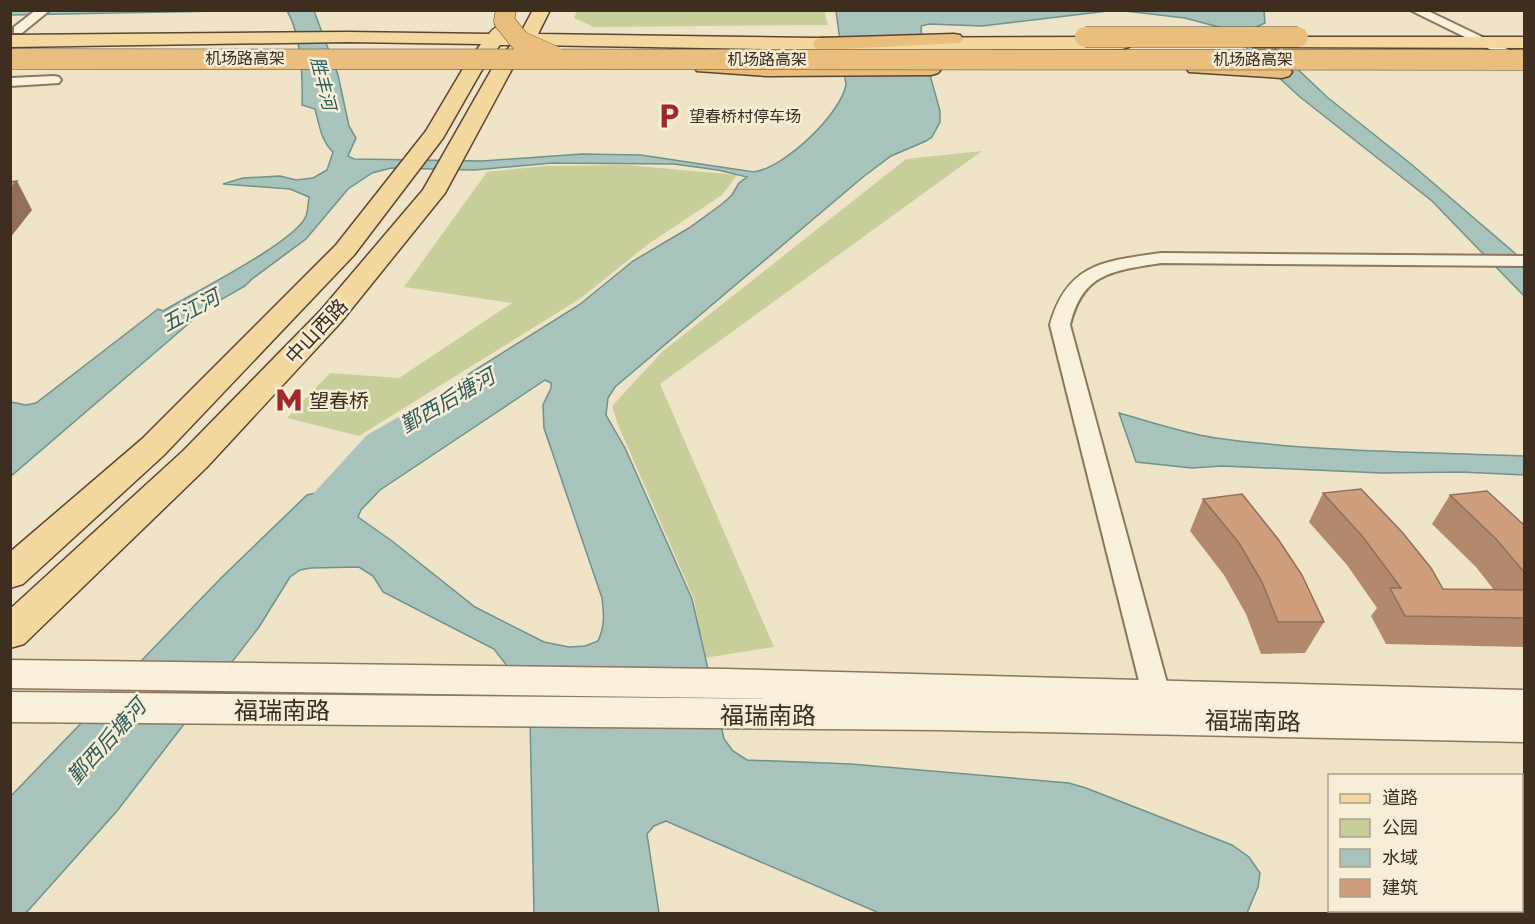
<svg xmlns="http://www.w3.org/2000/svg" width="1535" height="924" font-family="'Noto Serif','Noto Sans SC',serif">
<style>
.green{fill:#c9cf9b}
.water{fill:#a9c4bc;stroke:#6f938a;stroke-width:1.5;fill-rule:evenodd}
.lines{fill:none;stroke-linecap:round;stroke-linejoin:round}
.canal{fill:#a9c4bc;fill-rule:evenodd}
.minor-casing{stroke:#8d765c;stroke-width:4}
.tertiary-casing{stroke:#8d765c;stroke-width:3}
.primary-casing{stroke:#5b4430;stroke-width:3}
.trunk-casing{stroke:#5b4430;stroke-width:3}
.minor{fill:#faf1dc;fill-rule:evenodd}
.tertiary{fill:#faf1dc;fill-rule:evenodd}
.primary{fill:#f3d9a0;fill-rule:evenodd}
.trunk{fill:#eabe7c;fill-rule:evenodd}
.trunk-bridge-casing{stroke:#5b4430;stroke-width:21;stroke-linecap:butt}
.trunk-bridge{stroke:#eabe7c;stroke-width:20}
.wall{fill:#b2896c}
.shaded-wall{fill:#916f58}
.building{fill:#cf9f7d;stroke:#916f58;stroke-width:1.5}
.labels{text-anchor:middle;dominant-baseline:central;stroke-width:5;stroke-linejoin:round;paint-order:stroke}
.far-street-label{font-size:16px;fill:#3d2e20;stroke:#f7eed8}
.far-poi-label{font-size:16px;fill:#3d2e20;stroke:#f7eed8;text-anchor:start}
.far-water-label{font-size:18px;font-style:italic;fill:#2f5d5a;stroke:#f7eed8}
.street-label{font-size:20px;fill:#3d2e20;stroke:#f7eed8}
.poi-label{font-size:20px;fill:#3d2e20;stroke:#f7eed8;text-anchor:start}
.water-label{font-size:21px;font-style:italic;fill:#2f5d5a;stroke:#f7eed8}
.near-street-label{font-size:24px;fill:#3d2e20;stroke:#f7eed8}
</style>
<rect width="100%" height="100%" fill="#f0e4c8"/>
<path class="green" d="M577 11H824L828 25 594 27 574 18Z
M982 151 660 384 774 647 704 658 694 599 618 425 612 406 663 351 906 159Z
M627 165 737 175 722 195 647 245 581 298 359 436 287 418 330 373 399 378 512 303 404 287 487 172 544 166Z"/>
<path class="water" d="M11 10 221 11 11 15Z
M287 11H314L338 75 349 126 356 138 348 156 354 159 482 161 582 154 641 155 754 172C785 167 840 115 846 85L836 11H1108L982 26 929 24 921 26 922 46 940 111V122L932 137 926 141 891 156 863 177 615 387 608 398 606 415 625 448 692 599 724 739 733 751 747 760 851 764 1069 783 1086 788 1232 845 1249 857 1260 873 1258 887 1247 913H879L666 821 654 826 647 834 659 913H534L530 718 518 680 494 649 383 592 373 576 359 567 311 568 300 570 290 577 259 627 117 811 26 913H11L10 797 222 577 307 495 337 488 345 483 391 437 470 373 579 305 633 261 689 228 722 204 732 195 739 183 747 177 718 170 674 164 552 163 474 170 391 168 372 173 348 189 306 239 252 279 245 286 208 307 11 476V402L26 405 36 403 158 309 163 311C191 294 296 242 306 216 308 211 308 203 309 197L290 189 223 184 243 178 280 176 296 180 313 178 327 170 333 152C321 141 319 124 315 109L302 105C303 78 301 34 287 11ZM545 380 551 383V388L543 405 544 428 602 598C604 614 605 626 598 641L585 646 569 647 544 642 475 607 392 541 358 517 361 510 380 490Z
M1125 11H1264L1265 23 1254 28 1327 97 1411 164 1524 261V296L1432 201 1300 97 1226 29 1185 18Z
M1119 413C1151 422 1183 433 1216 438 1318 452 1422 452 1524 456V475L1461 472 1382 473 1222 466 1192 468 1136 462Z"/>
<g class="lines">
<path class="canal" d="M440 396 448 398 451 403 448 408 383 447 319 519 310 522 301 519 297 513 301 507 367 435 432 398Z"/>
<defs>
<path id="minor" d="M36 10H50L22 33H14V27Z
M1410 10H1426L1524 57V66Z
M54 76 59 77 61 80 59 83 10 86V78Z
M1161 253 1524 256V266L1161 263C1113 271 1083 272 1070 325L1174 709 1170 718 1160 721 1150 718 1146 709 1050 325C1067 263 1105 261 1161 253Z"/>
<path id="tertiary" d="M10 660 725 669 1524 690V742L937 730 10 722V692L805 699 10 688Z"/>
<path id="primary" d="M533 10H550L538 34 815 38 1122 37 1129 39 1131 43 1129 47 1122 49 815 50 531 45 512 69 445 193 341 322 207 467 24 644 10 648V609L183 451 321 310 423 190 493 67 511 45H500L483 68 443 138 354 255 164 455 23 584 10 588V552L142 439 336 245 426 131 464 67 481 44 348 42 10 47V35L348 32 489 34C494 27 498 26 506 28L508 34H520Z
M1260 37H1524V48L1253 47 1251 43 1253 39Z"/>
<path id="trunk" d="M954 34 960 35 963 39 960 43 822 50 815 48 813 44 815 40 822 38Z
M704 61 766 64 931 63 938 65 941 69 938 73 931 75 766 76 697 71 694 67 697 63Z
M1196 62 1282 66 1289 68 1292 72 1289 76 1282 78 1189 72 1186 68 1189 64Z"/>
</defs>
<use href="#minor" class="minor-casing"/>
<use href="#tertiary" class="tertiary-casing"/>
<use href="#primary" class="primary-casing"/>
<use href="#trunk" class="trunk-casing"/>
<use href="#minor" class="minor"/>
<use href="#tertiary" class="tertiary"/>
<use href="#primary" class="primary"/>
<use href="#trunk" class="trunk"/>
<defs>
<path id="trunk-bridge" d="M506 10 504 21 520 41 554 56
M1085 37H1298
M10 59 1524 60"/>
</defs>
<use href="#trunk-bridge" class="trunk-bridge-casing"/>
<use href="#trunk-bridge" class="trunk-bridge"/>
</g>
<path class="wall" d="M1323 493 1443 589 1494 590 1476 567 1432 524 1450 495 1524 525V647L1386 644 1371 616 1377 608 1347 565 1309 522Z
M1203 499 1324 622 1305 653 1261 654 1246 614 1224 575 1190 531Z"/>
<path class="shaded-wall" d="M17 181 32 210 10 238V189Z"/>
<path class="building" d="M17 181 10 189V182Z
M1361 489 1402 532 1431 568 1443 589 1524 590V618L1405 616 1390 588H1401L1363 537 1323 493Z
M1487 491 1524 525V572L1496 539 1450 495Z
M1242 494 1278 539 1302 575 1324 622H1278L1262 582 1239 543 1203 499Z"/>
<defs>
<symbol id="parking-bare" viewBox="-9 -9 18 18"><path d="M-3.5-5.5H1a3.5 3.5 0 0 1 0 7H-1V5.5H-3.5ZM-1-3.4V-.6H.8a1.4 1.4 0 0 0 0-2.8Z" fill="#9e2a2b" stroke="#f7eed8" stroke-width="2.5" paint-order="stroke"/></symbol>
<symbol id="metro-bare" viewBox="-9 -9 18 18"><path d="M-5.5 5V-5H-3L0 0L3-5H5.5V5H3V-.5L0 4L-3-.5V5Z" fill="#9e2a2b" stroke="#f7eed8" stroke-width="2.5" paint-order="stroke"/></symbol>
</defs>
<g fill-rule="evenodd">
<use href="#parking-bare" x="650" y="97" width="38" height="38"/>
<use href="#metro-bare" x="270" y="381" width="38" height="38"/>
</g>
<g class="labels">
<g class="far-street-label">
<text x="245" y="58">机场路高架</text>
<text x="767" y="59">机场路高架</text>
<text x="1253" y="59">机场路高架</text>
</g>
<g class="far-poi-label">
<text x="689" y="116">望春桥村停车场</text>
</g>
<g class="far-water-label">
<text transform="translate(324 83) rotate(76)">胜丰河</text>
</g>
<g class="street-label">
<text transform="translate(316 331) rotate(-47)">中山西路</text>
</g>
<g class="poi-label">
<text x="309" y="400">望春桥</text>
</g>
<g class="water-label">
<text transform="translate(190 310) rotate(-29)">五江河</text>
<text transform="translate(447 400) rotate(-30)">鄞西后塘河</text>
<text transform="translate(106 741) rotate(-48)">鄞西后塘河</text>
</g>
<g class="near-street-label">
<text x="282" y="709">福瑞南路</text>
<text x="768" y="714">福瑞南路</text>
<text transform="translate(1253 720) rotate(1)">福瑞南路</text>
</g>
</g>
<rect width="1535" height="924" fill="none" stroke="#3d2e20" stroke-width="24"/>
<rect x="1328" y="774" width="195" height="138" fill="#f7eed8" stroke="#ada18e" stroke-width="1.5"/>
<rect x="1340" y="794" width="30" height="9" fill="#f3d9a0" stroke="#ada18e" stroke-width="1.5"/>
<text x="1382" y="804" font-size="18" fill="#3d2e20">道路</text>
<rect x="1340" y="819" width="30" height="18" fill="#c9cf9b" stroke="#ada18e" stroke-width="1.5"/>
<text x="1382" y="834" font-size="18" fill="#3d2e20">公园</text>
<rect x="1340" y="849" width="30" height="18" fill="#a9c4bc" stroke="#ada18e" stroke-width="1.5"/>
<text x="1382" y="864" font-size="18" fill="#3d2e20">水域</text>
<rect x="1340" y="879" width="30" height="18" fill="#cf9f7d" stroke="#ada18e" stroke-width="1.5"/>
<text x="1382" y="894" font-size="18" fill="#3d2e20">建筑</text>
</svg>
